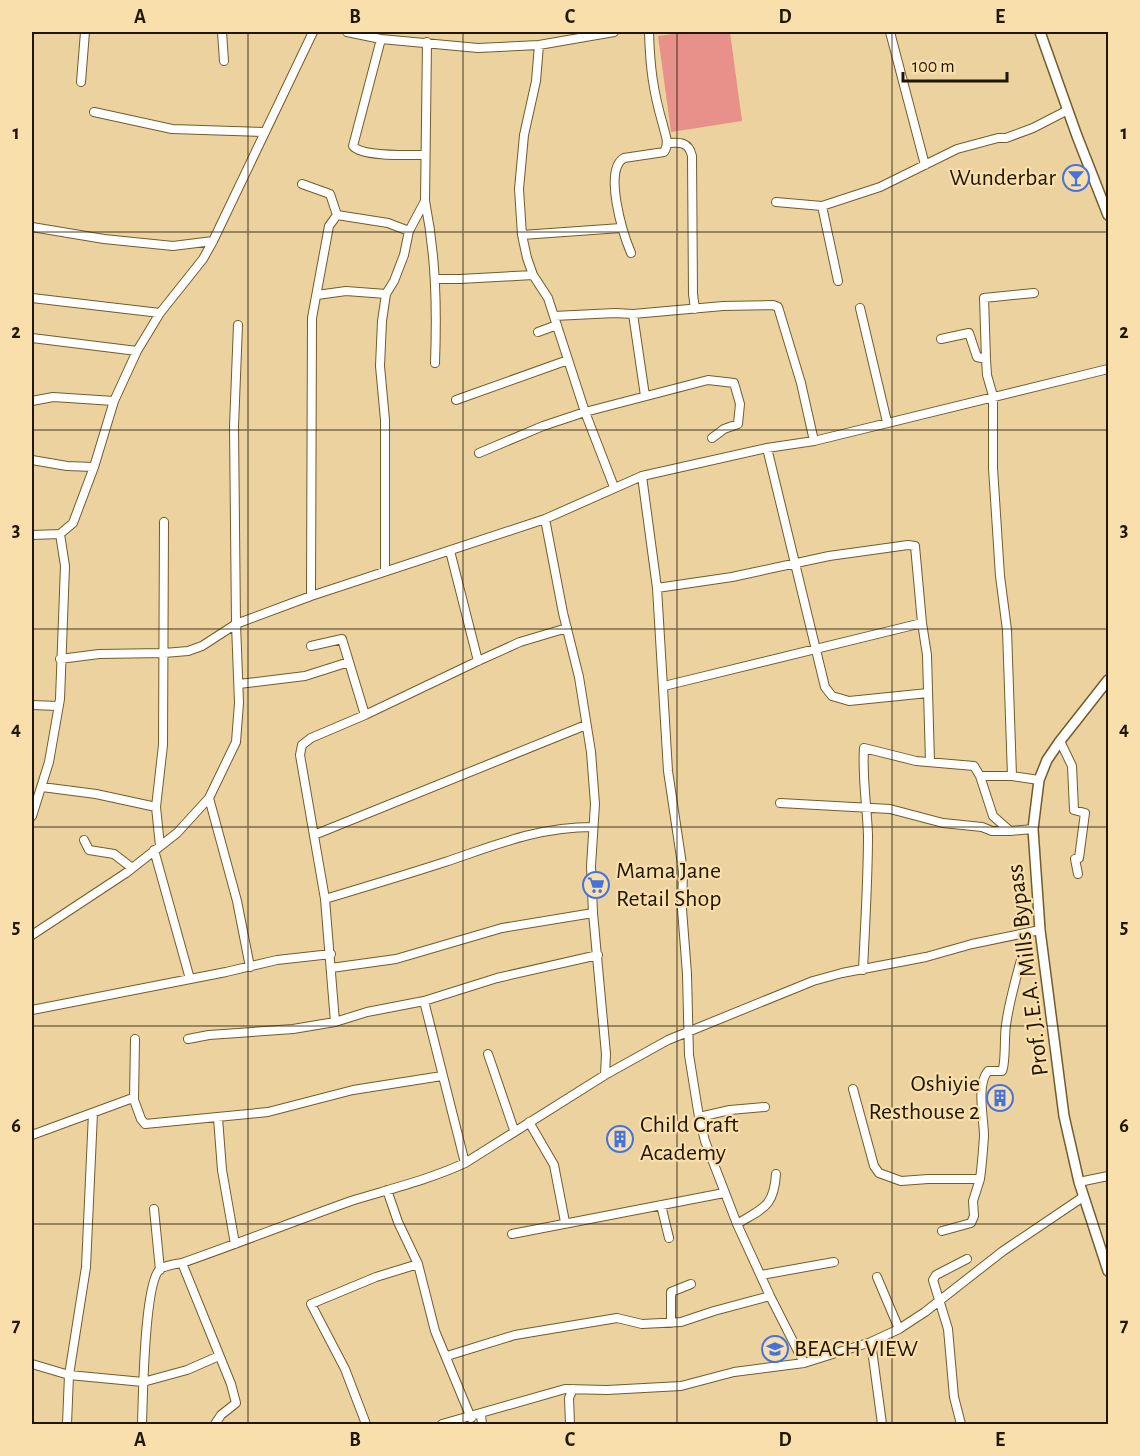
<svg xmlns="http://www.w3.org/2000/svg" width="1140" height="1456" font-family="'Alegreya Sans',sans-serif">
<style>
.green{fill:#e8918a}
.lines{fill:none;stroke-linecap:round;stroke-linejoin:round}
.minor-casing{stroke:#735c2b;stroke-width:10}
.tertiary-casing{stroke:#735c2b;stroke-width:12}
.minor{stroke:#fff;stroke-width:8}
.tertiary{stroke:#fff;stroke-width:9}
.grid{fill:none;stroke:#201603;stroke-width:1.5;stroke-opacity:0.55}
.labels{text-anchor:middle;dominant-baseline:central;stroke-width:4.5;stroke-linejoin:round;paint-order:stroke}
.poi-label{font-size:24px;fill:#201603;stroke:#f9dfab;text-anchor:start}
.street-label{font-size:24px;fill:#201603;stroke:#f9dfab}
.neatline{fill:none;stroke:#201603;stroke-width:2}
.grid-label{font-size:20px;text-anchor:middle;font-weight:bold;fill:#201603}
</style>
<rect width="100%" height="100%" fill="#ecd29e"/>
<path class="green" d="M687 32H730L742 121 671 132 658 36Z"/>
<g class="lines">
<defs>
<path id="minor" d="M222 32 224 61
M347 32 381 39 478 48 539 45 614 32
M890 32 925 165
M381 39 353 146C362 157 409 155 425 155
M539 45 536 81 524 135 519 189 522 235 527 258 533 275 548 298 585 412 614 487
M81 82 85 32
M94 112 172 129 265 132
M668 143C680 142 689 142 692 156L693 294 695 309
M302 184 330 194 337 215
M425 201C436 256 437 308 435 363
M776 202 822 206 880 187 957 149 998 138H1006L1033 128 1068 110
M822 206 838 281
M32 227 104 239 173 246 213 241
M522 235 621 228
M631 253C623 234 603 170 624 158L664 152C670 143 665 135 663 125 653 91 650 67 649 32
M435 279H460L533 275
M317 295 346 291 386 294
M32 298 160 313
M860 308 887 422
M633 314 645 396
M554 316 615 313 633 314 723 306 773 305 778 307 801 383 814 441
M538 332 557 325
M32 338 137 351
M941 339 969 333 977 357 986 359
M456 400 568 360
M32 401 53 397 114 401
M767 448 825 687 832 696 849 701 928 693
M479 453 543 426 585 412 708 380 734 383 740 404 738 424 724 429 712 438
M32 460 67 466 94 467
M642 476 657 588 668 771 683 871 682 909 687 974 689 1055 699 1117 705 1141 737 1224 770 1296 804 1363
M545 519 563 613 579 677 591 752 595 804 591 866 593 913 606 1054 605 1075
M32 535 60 534 73 523 94 467 114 401 137 351 160 313 203 259 213 241 313 32
M450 551 478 661
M385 571V420L380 366 382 321 386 294 394 281 404 255 409 231 425 201 427 42
M657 588 732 577 829 556 908 545 915 546 922 623 927 655 930 762
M311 596 312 318 329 226 337 215 388 223 409 231
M311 646 342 639 365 715
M60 659 99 654 164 653 188 651 202 646 236 624 311 596 545 519 642 476 767 448 814 441 1108 369
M239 684 305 676 349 662
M664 686 922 623
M32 705 58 706
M1060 741 1072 766 1074 810 1085 813 1079 858 1075 859 1078 874
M980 776 993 816 1010 831 1033 829
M1012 776 1007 630 1000 576 993 468V396L987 375 986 359 984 298 1034 293
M42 787 96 794 156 807 163 745 164 522
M209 798 237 901 250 967
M780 803 890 809 943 823 982 827 992 831H1010
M156 807 160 846
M32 816 49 762 60 699 65 566 60 534
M314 835 586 725
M84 840 89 850 114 854 132 868
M154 850 190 979
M325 899C365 887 405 875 445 862 496 845 538 827 593 827
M32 935 126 873 177 833 209 798 236 742 239 703 236 624 234 426 238 325
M331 968 396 959 502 928 593 913
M863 970C865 925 868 880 868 835 867 806 862 777 864 748L916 761 974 766 980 776H1012L1039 780
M424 1001 465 1163
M32 1010 226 972 277 960 331 954
M335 1022 325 899 300 755 302 745 311 738 365 715 478 661 520 642 567 628
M188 1039 209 1035 293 1029 335 1022 367 1012 424 1001 497 978 598 955
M488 1054 514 1130
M853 1089 874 1166 879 1173 901 1181 928 1179H980L973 1201 974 1216 971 1223 942 1231
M134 1100 135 1039
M699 1117 730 1110 765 1107
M218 1118 222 1170 235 1244
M529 1122 554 1165 565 1222
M32 1135 130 1099 134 1100 141 1119 145 1124 268 1112 353 1090 442 1076
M980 1179C982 1165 983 1151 984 1136 984 1119 976 1085 988 1071H1002C1006 1064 1004 1036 1006 1025 1010 994 1021 963 1028 933
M1079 1182 1108 1176
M387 1190 398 1222 418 1264 435 1331 471 1418
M661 1205 669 1238
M154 1209 160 1270
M737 1224C763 1208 774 1207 776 1174
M512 1234 724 1193
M182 1263 231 1384 236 1403 221 1415 215 1424
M761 1275 834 1262
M877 1277 899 1329
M671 1323V1292L691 1284
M871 1342 882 1424
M447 1356 515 1335 617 1318 642 1324 681 1322 714 1311 770 1296
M32 1364 69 1375 143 1382 187 1370 219 1356
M481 1415 482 1424
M67 1424 69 1375 86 1267 93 1113
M142 1424C143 1399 144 1283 160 1269 166 1265 175 1264 182 1263 239 1243 295 1221 351 1201 390 1189 428 1180 465 1163L605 1075 668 1040 813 981 842 973 926 957 972 944 1040 930
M366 1424 345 1369 311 1304 376 1277 418 1264
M442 1424 565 1389 607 1390 681 1386 734 1372 804 1363 871 1342 899 1329 925 1312 1003 1251 1083 1197
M570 1424 569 1398 573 1389
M961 1424 954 1397 948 1329 933 1280 936 1275 967 1259"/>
<path id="tertiary" d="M1040 32 1077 136 1108 215
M1108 680 1060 741 1047 760 1039 780 1033 829 1040 930 1064 1116 1079 1182 1108 1271"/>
</defs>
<use href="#minor" class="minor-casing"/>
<use href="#tertiary" class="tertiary-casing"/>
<use href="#minor" class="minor"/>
<use href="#tertiary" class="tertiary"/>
</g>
<path class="grid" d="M248 32V1424M463 32V1424M677 32V1424M892 32V1424M32 232H1108M32 430H1108M32 629H1108M32 827H1108M32 1026H1108M32 1224H1108"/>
<defs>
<symbol id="bar-ring" viewBox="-11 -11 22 22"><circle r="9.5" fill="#f9dfab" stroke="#4372e3" stroke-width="1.5"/><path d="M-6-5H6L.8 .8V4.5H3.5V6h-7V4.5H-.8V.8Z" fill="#4372e3"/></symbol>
<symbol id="supermarket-ring" viewBox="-11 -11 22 22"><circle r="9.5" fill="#f9dfab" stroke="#4372e3" stroke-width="1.5"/><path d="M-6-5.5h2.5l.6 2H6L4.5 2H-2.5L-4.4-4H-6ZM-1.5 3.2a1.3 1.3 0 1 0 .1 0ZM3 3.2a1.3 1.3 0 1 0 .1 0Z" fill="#4372e3"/></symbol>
<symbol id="building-ring" viewBox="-11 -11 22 22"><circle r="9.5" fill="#f9dfab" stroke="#4372e3" stroke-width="1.5"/><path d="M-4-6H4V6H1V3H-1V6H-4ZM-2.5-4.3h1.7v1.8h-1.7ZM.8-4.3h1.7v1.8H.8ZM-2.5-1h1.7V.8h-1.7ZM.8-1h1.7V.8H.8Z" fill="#4372e3"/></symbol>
<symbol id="school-ring" viewBox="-11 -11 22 22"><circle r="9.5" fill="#f9dfab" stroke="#4372e3" stroke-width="1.5"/><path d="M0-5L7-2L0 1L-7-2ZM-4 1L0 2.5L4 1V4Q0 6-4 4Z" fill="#4372e3"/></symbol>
</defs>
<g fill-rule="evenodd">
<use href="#bar-ring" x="1061" y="163" width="30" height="30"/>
<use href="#supermarket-ring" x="581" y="870" width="30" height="30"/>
<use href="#building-ring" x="985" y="1083" width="30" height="30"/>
<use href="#building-ring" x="605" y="1124" width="30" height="30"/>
<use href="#school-ring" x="760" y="1334" width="30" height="30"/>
</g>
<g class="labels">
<g class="poi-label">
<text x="1056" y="178" text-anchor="end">Wunderbar</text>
<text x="616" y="871">Mama Jane<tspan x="616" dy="28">Retail Shop</tspan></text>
<text x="980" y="1084" text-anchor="end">Oshiyie<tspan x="980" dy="28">Resthouse 2</tspan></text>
<text x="640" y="1125">Child Craft<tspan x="640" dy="28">Academy</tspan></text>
<text x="794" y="1349">BEACH VIEW</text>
</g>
<g class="street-label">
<text transform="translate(1028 970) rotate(-97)">Prof. J.E.A. Mills Bypass</text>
</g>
</g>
<rect width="1140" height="1456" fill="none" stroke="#f9dfab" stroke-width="66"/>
<path d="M903 72v9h104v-9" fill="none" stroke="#201603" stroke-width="3"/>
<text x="912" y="72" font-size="18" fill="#201603" stroke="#f9dfab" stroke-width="4.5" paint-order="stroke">100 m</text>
<rect x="33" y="33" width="1074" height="1390" class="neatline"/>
<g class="grid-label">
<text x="140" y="23">A</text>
<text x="355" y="23">B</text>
<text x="570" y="23">C</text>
<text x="785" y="23">D</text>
<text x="1000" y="23">E</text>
<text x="16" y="139">1</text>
<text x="1124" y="139">1</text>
<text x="16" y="338">2</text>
<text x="1124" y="338">2</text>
<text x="16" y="536">3</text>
<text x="1124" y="536">3</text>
<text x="16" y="735">4</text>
<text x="1124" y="735">4</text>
<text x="16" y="933">5</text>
<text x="1124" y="933">5</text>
<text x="16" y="1132">6</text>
<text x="1124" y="1132">6</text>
<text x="16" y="1331">7</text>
<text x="1124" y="1331">7</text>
<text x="140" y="1446">A</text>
<text x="355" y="1446">B</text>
<text x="570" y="1446">C</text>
<text x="785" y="1446">D</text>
<text x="1000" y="1446">E</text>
</g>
</svg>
